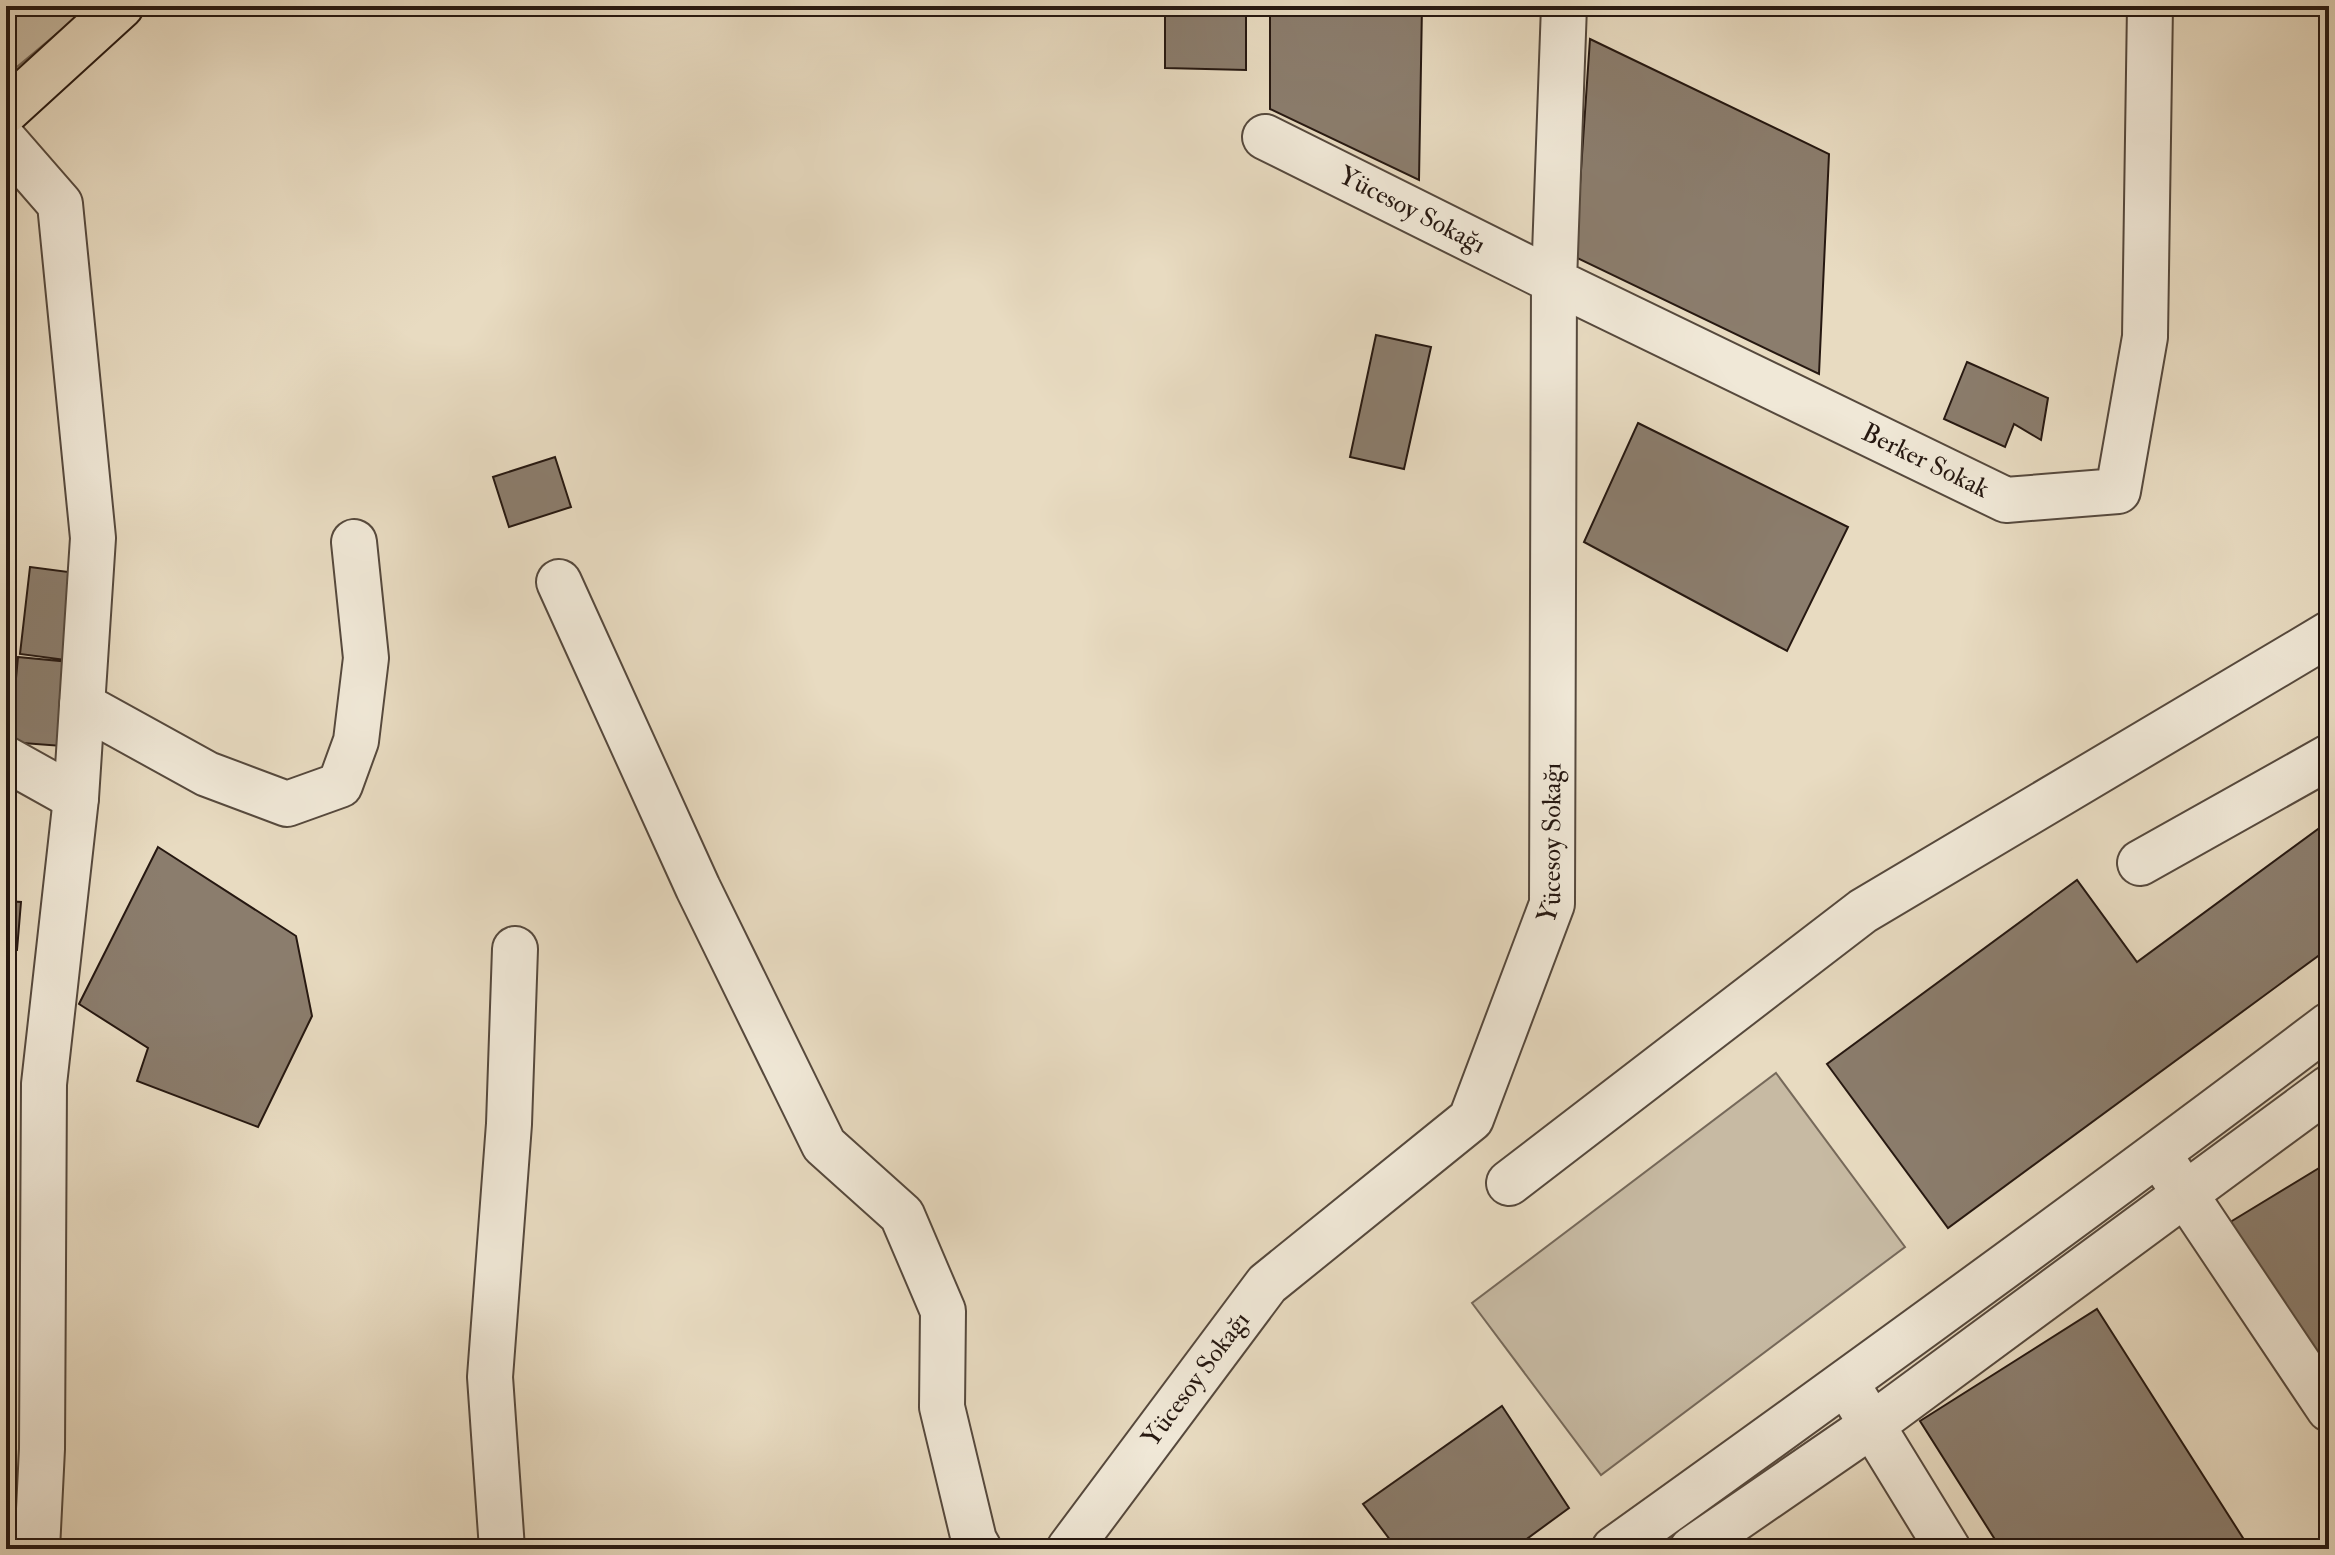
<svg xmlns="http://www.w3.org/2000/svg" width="2335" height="1555" font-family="'IM FELL Double Pica',serif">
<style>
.green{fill:#c7baa3;stroke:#76695a;stroke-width:2}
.building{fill:#8b7d6d;stroke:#261811;stroke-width:2}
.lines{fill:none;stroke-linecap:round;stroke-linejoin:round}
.minor-casing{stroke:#56493d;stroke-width:48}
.major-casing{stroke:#261811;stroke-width:48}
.minor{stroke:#f0e8d7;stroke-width:44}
.major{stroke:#e8dbc1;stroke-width:44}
.labels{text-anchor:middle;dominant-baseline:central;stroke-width:6;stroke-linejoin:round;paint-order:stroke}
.street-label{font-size:26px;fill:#261811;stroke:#f0e8d7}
</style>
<rect width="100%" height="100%" fill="#e8dbc1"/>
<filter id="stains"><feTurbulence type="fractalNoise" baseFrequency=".0025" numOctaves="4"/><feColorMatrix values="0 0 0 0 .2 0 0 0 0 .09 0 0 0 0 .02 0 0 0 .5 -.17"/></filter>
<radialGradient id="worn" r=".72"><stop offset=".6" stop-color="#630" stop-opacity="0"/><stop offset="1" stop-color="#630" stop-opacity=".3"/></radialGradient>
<path class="green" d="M6 6H90L6 76Z
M1776 1073 1905 1247 1601 1475 1472 1303Z"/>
<path class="building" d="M1165 6H1246V70L1165 68Z
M1270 6H1422L1419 180 1270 109Z
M1590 39 1829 154 1819 374 1575 257Z
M1376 335 1431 347 1404 469 1350 457Z
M1967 362 2048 398 2041 440 2014 424 2005 447 1944 419Z
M1638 423 1848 527 1787 651 1584 542Z
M555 457 571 507 509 527 493 477Z
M30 567 84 574 73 661 20 654Z
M18 657 70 662 62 746 10 742Z
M6 819H11L12 897H6Z
M2329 821V948L1948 1228 1827 1064 2077 880 2137 962Z
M158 847 296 936 312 1016 258 1127 137 1081 148 1048 79 1004Z
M6 901 21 902 17 950 6 949Z
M2329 1162V1379L2227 1224Z
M2097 1309 2250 1549H2001L1920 1421Z
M1502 1406 1569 1508 1513 1549H1397L1363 1504Z"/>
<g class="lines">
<defs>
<g id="minor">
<path id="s1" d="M1564 6 1554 281 2006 500 2118 491 2145 337 2150 6"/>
<path d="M6 142 60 204 93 538 76 798 44 1084 42 1449 37 1549"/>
<path d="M559 582 698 888 824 1145 902 1215 943 1311 942 1407 974 1540 979 1549"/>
<path d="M82 705 207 774 287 804 340 785 356 741 366 658 354 542"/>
<path d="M6 759 76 798"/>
<path d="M2140 863 2329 757"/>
<path d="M2169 1170 2329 1409"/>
<path d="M1509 1183 1863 911 2329 634"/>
<path d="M1856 1399 1948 1549"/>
<path d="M502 1549 490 1377 509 1124 515 949"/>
<path id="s2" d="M1069 1549 1267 1284 1471 1119 1552 904 1554 281 1265 137"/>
<path d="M1614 1549C1854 1377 2093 1204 2329 1025"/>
<path d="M1692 1549 1872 1425 2329 1088"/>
</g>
<path id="major" d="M6 111 121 6"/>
</defs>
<use href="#minor" class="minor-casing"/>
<use href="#major" class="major-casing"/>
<use href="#minor" class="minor"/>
<use href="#major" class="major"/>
</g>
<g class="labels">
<g class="street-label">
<text transform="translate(1412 210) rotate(27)">Yücesoy Sokağı</text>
<text stroke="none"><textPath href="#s1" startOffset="688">Berker Sokak</textPath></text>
<text stroke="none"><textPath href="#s2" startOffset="884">Yücesoy Sokağı</textPath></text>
<text stroke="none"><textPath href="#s2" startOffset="212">Yücesoy Sokağı</textPath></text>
</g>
</g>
<rect width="2335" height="1555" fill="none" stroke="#e8dbc1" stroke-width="32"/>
<rect x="8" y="8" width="2319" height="1539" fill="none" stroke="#261811" stroke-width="4"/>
<rect x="16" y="16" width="2303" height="1523" fill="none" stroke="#261811" stroke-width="2"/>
<rect width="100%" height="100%" filter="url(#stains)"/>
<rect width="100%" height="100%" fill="url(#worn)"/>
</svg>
